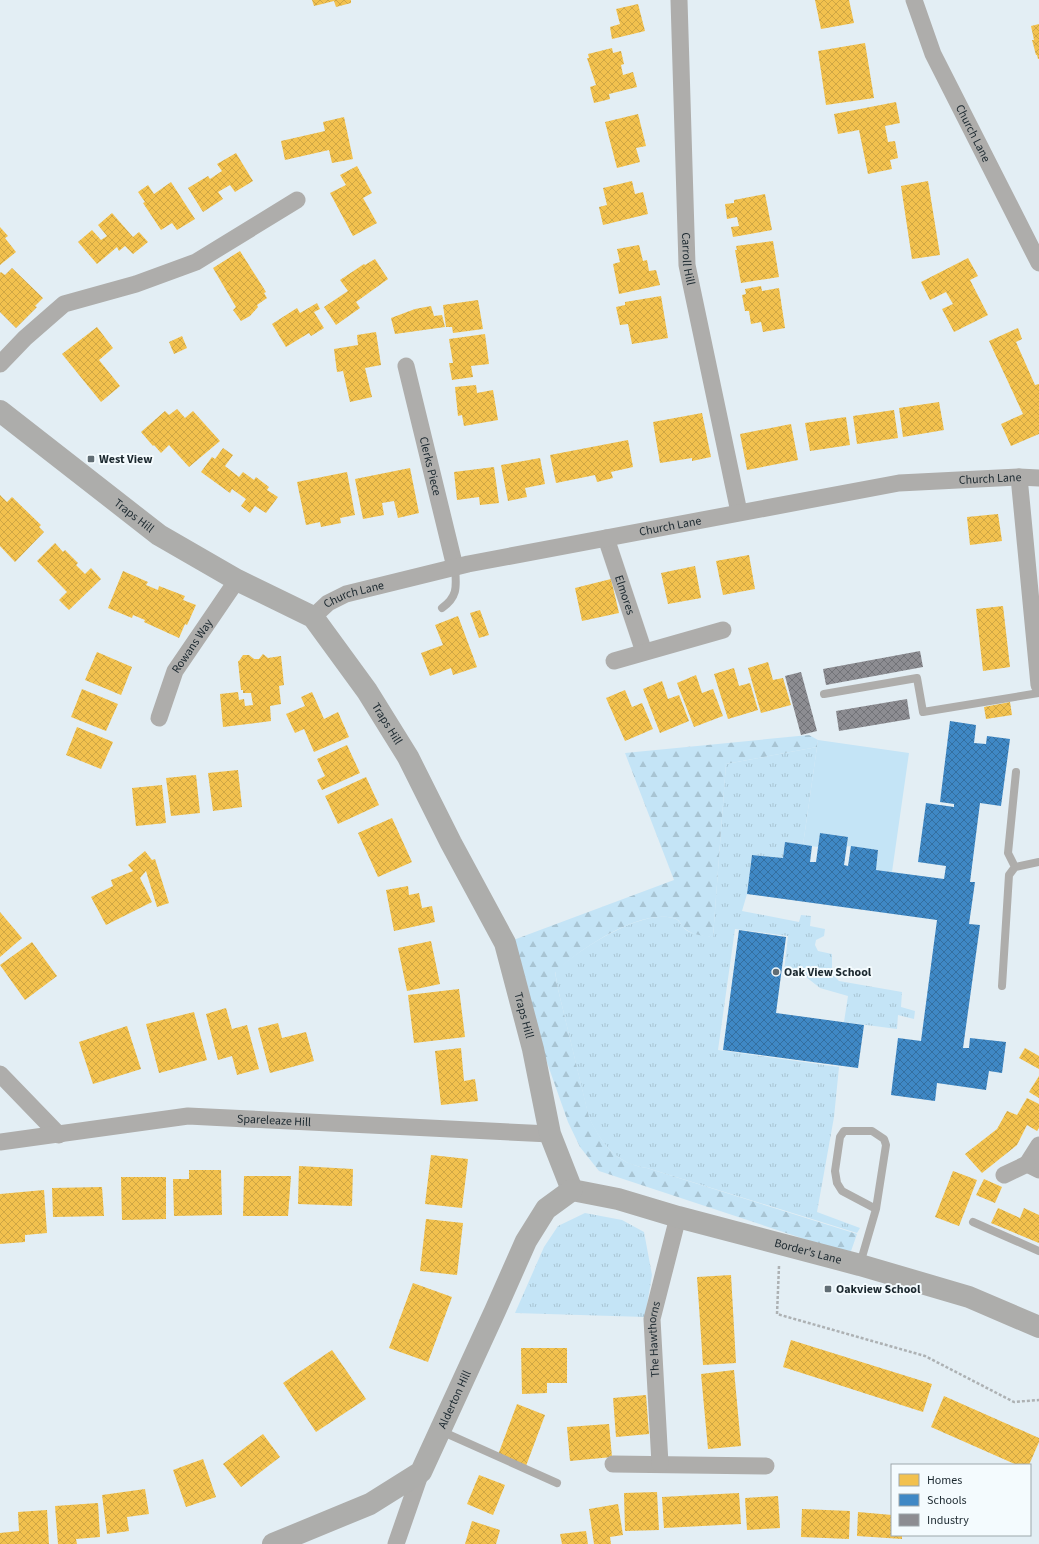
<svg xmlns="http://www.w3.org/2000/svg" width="1039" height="1544" font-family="'Source Sans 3',sans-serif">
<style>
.grass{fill:url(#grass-tufts)}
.forest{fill:url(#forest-firs)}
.park{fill:#c4e4f6}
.homes{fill:url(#homes-cross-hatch)}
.schools{fill:url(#schools-cross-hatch)}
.industry{fill:url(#industry-cross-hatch)}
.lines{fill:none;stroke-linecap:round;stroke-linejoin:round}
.path{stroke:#adb1b3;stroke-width:2.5;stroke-dasharray:3 2;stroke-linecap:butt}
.lane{stroke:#aeadab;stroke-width:8}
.street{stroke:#aeadab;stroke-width:17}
.secondary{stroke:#adadab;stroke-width:22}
.poi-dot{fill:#616d74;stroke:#f4fbfe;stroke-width:1.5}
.labels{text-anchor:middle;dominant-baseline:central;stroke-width:4;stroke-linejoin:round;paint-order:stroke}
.street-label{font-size:12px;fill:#1b282f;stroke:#f4fbfe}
.poi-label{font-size:12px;font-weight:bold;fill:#1b282f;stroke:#f4fbfe;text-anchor:start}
</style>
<defs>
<pattern id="grass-tufts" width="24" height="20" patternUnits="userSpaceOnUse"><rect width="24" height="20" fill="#c4e4f6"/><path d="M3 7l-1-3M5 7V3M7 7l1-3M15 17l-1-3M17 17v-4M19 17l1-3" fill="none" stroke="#a8c4d3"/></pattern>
<pattern id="forest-firs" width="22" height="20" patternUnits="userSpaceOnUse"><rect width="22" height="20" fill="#c4e4f6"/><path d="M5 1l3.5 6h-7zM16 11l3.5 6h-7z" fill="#a8c4d3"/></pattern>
<pattern id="homes-cross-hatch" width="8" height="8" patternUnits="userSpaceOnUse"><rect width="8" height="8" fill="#f2c14e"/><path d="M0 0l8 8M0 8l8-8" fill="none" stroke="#cfa644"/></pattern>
<pattern id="schools-cross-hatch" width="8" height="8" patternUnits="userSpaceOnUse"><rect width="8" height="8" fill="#3f88c5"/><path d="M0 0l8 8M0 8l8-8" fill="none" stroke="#346fa0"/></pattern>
<pattern id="industry-cross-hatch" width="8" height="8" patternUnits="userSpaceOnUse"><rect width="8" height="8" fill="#8d8d92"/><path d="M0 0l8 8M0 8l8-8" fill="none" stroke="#727378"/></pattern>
</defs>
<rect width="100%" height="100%" fill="#e3eef4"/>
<path class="grass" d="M817 747 803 845 785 842 783 858 752 855 747 894 742 911 799 922 801 915 811 916 810 926 825 929 824 936 816 940 815 945 818 951 832 954V974L839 981 902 992 901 1007 915 1011 914 1019 898 1015 897 1029 844 1022 848 996 820 988 801 973 784 971 788 936 735 929 718 1050 839 1067 834 1117 817 1212 860 1228 857 1233 647 1168C616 1164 602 1144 589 1118L558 989 555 971C579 950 640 909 673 918 680 919 681 926 686 930 694 935 704 935 713 937L726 764Z
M585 1213 622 1220 644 1232 652 1275 645 1317 515 1313 544 1247 558 1226Z"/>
<path class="forest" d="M809 735 818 740 817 747 726 764 713 937C703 936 692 935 684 928 680 924 680 919 673 918 639 909 580 949 555 972L558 989 589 1117C602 1144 616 1164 647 1168L857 1234 850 1254 599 1171 580 1147 568 1122 505 943 674 880 625 753Z"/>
<path class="park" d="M818 740 909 753 892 872 876 870 878 850 847 846 848 837 820 833 818 847 803 845Z"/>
<path class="homes" d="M312 0H351V3L336 7 334 1 314 6Z
M815 0H849L854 23 821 29Z
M638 4 645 31 612 39 610 27 620 24 616 9Z
M1039 24V59H1038L1037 55H1036L1032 40H1034L1031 26Z
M865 43 874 98 826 105 818 51Z
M612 48 613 53 621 51 624 64 621 65 623 75 633 72 637 87 609 94 610 99 594 103 590 87 596 85 587 58H589L588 54Z
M896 102 900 123 885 126 888 142 895 141 898 158 890 160 892 169 868 174 859 130 838 134 834 114Z
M638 114 646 146 636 148 640 162 617 168 605 122Z
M344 117 353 159 332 163 329 150 285 160 281 141 325 131 323 122Z
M236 153 253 181 235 192 230 185 218 192 223 199 203 212 188 188 208 176 210 179 222 171 217 164Z
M357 166 372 193 363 198 377 223 353 236 330 193 346 185 340 175Z
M632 181 635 194 643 192 648 214 603 225 599 207 607 205 603 188Z
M928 181 940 255 912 259 901 186Z
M171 182 195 219 177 230 172 223 161 230 143 203 145 202 138 192 148 185 154 194Z
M765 194 772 230 733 237 731 227 739 226 737 217 727 219 725 204 734 203V200Z
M112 213 133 237 139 232 148 242 133 254 125 246 119 251 117 247 97 264 78 242 92 230 101 240 107 236 98 225Z
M0 227 8 236 5 238 16 252 0 265Z
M773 241 779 277 741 283 735 250H737L736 246Z
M639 245 643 261 647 260 649 271 656 270 660 285 619 294 613 264 620 262 617 249Z
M240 251 266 292 264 293 267 298 257 305 258 307 250 316 241 321 233 310 236 307 213 268Z
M968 258 978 276 970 280 988 315 954 332 942 309 953 304 946 292 930 300 921 282Z
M375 259 388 279 356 302 360 308 336 325 324 307 348 291 340 280 364 264 365 265Z
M12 268 43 298 35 306 37 307 16 328 0 312V273L1 272 5 275Z
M761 286 762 291 779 288 785 328 763 332 761 322 751 324 749 311H745L742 295 746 294 745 289Z
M661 296 668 338 632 344 628 324 620 325 616 307 625 305V302Z
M478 300 483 329 453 333 452 327H446L443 305Z
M317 303 320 309 314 312 324 328 311 336 309 333 286 347 272 324 297 308 300 313Z
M431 306 434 316 442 315 445 327 395 334 391 318 415 309Z
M97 327 113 348 99 360 120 386 101 402 62 354Z
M1018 328 1022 339 1016 342 1035 385 1039 384V434L1011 446 1001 424 1023 414 989 341Z
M376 332 381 365 365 368 372 397 350 402 343 371 337 372 334 349 358 345 357 335Z
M485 334 489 364 471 366 473 377 452 380 449 363H453L449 339Z
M182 336 187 348 174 354 169 342Z
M476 385 477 393 493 390 498 420 464 426 462 415 458 416 455 387Z
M939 402 944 430 903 437 899 408Z
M177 409 185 418 193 411 220 441 189 467 169 445 161 453 154 445 153 446 141 432 165 411 169 415Z
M894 410 898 438 857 444 853 416Z
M702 413 711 457 692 461V458L660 463 653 422Z
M846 417 850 445 810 451 805 423Z
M791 424 798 460 747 470 740 434Z
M628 440 633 467 611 472 613 478 597 482 595 475 556 483 550 455Z
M223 448 233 455 225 466 239 477 243 472 254 480 256 477 269 487 267 490 278 497 266 513 255 506 250 513 241 506 246 499 232 489 230 493 201 472 212 457 215 459Z
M540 458 545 484 525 488 527 497 508 501 501 465Z
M494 467 499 503 480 505 479 497 457 500 454 472Z
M410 468 419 513 398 518 394 501 382 503 384 515 363 519 355 479Z
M347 472 355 515 340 518 341 523 321 527 320 522 306 525 297 482Z
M0 495 7 502 12 497 41 525 39 527 44 532 15 562 0 546Z
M998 514 1002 541 970 545 967 517Z
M55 543 63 552 65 550 78 563 76 565 85 574 91 568 101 579 69 610 59 600 67 592 37 561Z
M749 555 755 589 723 595 716 561Z
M695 566 701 598 668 604 661 573Z
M123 571 148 582 146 585 158 590 159 586 185 596 183 600 196 605 187 625 185 624 179 638 144 622 145 620 133 615 132 618 108 608Z
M611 579 619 613 582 621 575 588Z
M1003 606 1010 667 983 671 976 609Z
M480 610 489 635 479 638 470 613Z
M458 616 477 667 453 675 451 668 430 676 421 653 443 645 435 625Z
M97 652 132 667 121 695 85 680Z
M263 654 268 658 281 656 284 685 279 686 281 704 270 706 271 721 223 727 220 694 238 692 239 700 244 699 245 706 253 705 251 693H243V690H241L238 661H239L243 655H249L254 659H259Z
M768 662 773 680 783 678 791 705 761 713 748 668Z
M734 668 739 686 750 683 758 710 728 719 714 674Z
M696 675 702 693 713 689 723 716 694 727 677 683Z
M662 681 668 699 679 695 689 721 660 733 643 689Z
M82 689 118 704 106 731 71 717Z
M625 690 632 707 642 703 653 729 625 741 606 698Z
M312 692 324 719 338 712 349 737 314 752 304 729 295 733 286 714 305 706 301 697Z
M1010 702 1012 715 986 719 984 707Z
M77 727 113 742 101 769 66 755Z
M347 745 360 773 322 790 317 780 325 776 317 759Z
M238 770 242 807 213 811 208 773Z
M196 775 200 813 171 816 166 778Z
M366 777 379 805 338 824 325 796Z
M162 785 166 823 136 826 132 788Z
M392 818 412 862 378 877 358 833Z
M145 851 152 860 155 859 169 903 157 907 146 871 140 878 152 902 106 925 91 897 113 886 111 880 133 871 128 865Z
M408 886 409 895 419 893 422 908 432 906 435 922 394 931 386 890Z
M0 912 22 938 0 957Z
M431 941 440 984 407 991 398 948Z
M32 942 57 976 25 1000 0 965Z
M459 989 465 1037 414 1043 408 995Z
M226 1008 232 1029 247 1025 259 1069 237 1075 232 1056 218 1060 206 1014Z
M194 1012 207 1060 159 1073 146 1024Z
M278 1023 282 1038 306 1032 314 1061 270 1073 258 1028Z
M127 1026 141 1069 93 1084 79 1042Z
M461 1048 464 1081 475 1079 478 1101 441 1105 435 1051Z
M1025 1048 1039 1056V1069L1019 1058Z
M1039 1076V1098L1029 1092Z
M1027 1098 1039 1104V1128L1037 1131 1027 1125 1017 1145 982 1173 965 1154 997 1129 1007 1111 1017 1115Z
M431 1155 468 1159 462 1208 425 1204Z
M299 1166 353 1169 352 1206 298 1204Z
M189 1170H221L222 1215 174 1216 173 1179H189Z
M953 1171 977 1180 959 1226 935 1217Z
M244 1176H291L288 1216H243Z
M121 1177H166V1219L122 1220Z
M984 1179 1002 1187 995 1203 976 1195Z
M102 1187 104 1216 53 1217 52 1188Z
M44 1190 47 1233 25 1235V1242L0 1244V1194Z
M998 1208 1020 1218 1024 1208 1039 1215V1243L991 1223Z
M426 1219 463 1223 457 1275 420 1271Z
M731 1275 736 1363 703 1365 697 1277Z
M413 1283 452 1297 428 1362 389 1348Z
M791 1340 932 1384 923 1412 783 1367Z
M521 1348H567V1383H547V1393L522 1394Z
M332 1350 366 1399 316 1432 283 1383Z
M734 1370 741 1446 708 1449 701 1374Z
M646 1395 649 1434 616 1437 613 1398Z
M944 1396 1039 1438V1442L1029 1465H1017L931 1427Z
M517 1404 545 1415 526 1466 498 1455Z
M609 1424 612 1457 570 1461 567 1427Z
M263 1434 280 1457 241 1487 223 1464Z
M203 1459 216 1497 186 1507 173 1470Z
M479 1475 505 1485 493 1515 467 1504Z
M145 1489 149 1514 127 1517 129 1531 107 1534 102 1495Z
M657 1492 659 1530 625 1531 624 1493Z
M739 1493 741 1524 664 1528 662 1497Z
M778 1496 780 1528 747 1530 745 1498Z
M98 1503 100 1537 76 1539 77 1544H58L55 1506Z
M618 1504 623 1535 610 1537 611 1544H594L589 1509Z
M802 1509 850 1511 849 1539 801 1537Z
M47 1510 49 1544H0V1533L19 1531 18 1512Z
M858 1512 892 1515V1535H902V1539L857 1536Z
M472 1521 500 1530 496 1544H465Z
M586 1531 588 1544H562L560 1534Z"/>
<path class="schools" d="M950 721 976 725 974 743 986 744 987 736 1010 739 1001 806 980 803 970 882H975L969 924 980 925 963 1048H969L970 1038 1006 1042 1002 1073 989 1071 986 1090 937 1083 935 1101 891 1095 898 1038 921 1041 937 920 747 894 752 855 783 858 785 842 812 846 810 862H816L820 833 848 837 844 865 848 866 851 846 878 850 876 870 944 879 946 866 918 862 926 803 954 807V804L940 802Z
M739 930 786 937 776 1013 864 1025 858 1068 723 1050Z"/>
<path class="industry" d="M920 651 923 667 826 685 823 669Z
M801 672 817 731 801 735 785 676Z
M907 699 910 719 839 731 836 711Z"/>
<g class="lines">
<path class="path" d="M779 1266 777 1314 925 1356 1014 1402 1039 1400"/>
<path class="lane" d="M442 608C459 596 456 585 455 567
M824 694 917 678 923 712 1039 693
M1015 867 1008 853 1016 772
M1002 986 1009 875 1015 867 1039 862
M973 1222 1039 1251
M860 1264 876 1209 886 1145 884 1139 872 1131H844L840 1137 835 1171 837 1183 842 1191 876 1209
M441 1431 557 1483"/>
<g class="street">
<path id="s1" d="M679 0 687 265 739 512"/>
<path id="s2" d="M914 0 933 54 1039 263"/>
<path d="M0 364 25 338 64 304 136 284 196 262 297 200"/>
<path id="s3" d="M406 366 455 567"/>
<path d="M1019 477 1039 685"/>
<path id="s4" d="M606 538 644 652"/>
<path id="s5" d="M313 617 328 603 346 594 468 564 899 483 1019 477 1039 478"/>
<path d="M614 661 723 630"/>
<path id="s6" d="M159 718 175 671 237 580"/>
<path d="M0 1074 59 1135"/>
<path id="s7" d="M0 1142 188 1116 550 1134"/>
<path d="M1039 1145 1027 1164 1039 1170"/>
<path d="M1004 1175 1027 1164"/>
<path d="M613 1464 766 1466"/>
<path id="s8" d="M660 1464 652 1319 678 1217"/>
<path d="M396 1544 421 1472"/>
</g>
<g class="secondary">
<path id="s9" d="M0 411 159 535 237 580 313 617 367 691 408 757 451 843 505 943 533 1049 550 1134 572 1190"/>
<path id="s10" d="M572 1190 618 1199 678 1217 860 1265 969 1297 1039 1327"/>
<path id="s11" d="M273 1544 370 1504 421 1472 495 1311 526 1241 546 1209 572 1190"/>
</g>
</g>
<g class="poi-dot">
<rect x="87" y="455" width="8" height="8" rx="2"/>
<circle cx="776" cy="972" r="4"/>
<rect x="824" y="1285" width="8" height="8" rx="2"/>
</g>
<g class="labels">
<g class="street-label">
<text stroke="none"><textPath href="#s2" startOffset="146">Church Lane</textPath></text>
<text stroke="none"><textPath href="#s1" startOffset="259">Carroll Hill</textPath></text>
<text stroke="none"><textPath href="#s3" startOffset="103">Clerks Piece</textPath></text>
<text stroke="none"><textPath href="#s5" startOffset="696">Church Lane</textPath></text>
<text stroke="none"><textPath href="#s9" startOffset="170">Traps Hill</textPath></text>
<text stroke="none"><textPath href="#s5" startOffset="372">Church Lane</textPath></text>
<text stroke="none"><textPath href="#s4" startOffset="60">Elmores</textPath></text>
<text stroke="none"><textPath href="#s5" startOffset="48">Church Lane</textPath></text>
<text stroke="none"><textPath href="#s6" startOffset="80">Rowans Way</textPath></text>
<text stroke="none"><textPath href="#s9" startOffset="506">Traps Hill</textPath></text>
<text stroke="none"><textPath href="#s9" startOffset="830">Traps Hill</textPath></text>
<text stroke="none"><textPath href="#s7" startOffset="276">Spareleaze Hill</textPath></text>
<text stroke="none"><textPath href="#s10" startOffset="244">Border's Lane</textPath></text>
<text stroke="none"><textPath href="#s8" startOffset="125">The Hawthorns</textPath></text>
<text stroke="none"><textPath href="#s11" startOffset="245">Alderton Hill</textPath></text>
</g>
<g class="poi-label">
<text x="99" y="459">West View</text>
<text x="784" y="972">Oak View School</text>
<text x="836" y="1289">Oakview School</text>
</g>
</g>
<rect x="891" y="1464" width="140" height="72" fill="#f4fbfe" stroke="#9da7ab"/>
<rect x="899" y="1474" width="20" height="12" fill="#f2c14e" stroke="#9da7ab"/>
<text x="927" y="1484" font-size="12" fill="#1b282f">Homes</text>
<rect x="899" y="1494" width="20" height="12" fill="#3f88c5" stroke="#9da7ab"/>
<text x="927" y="1504" font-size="12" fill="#1b282f">Schools</text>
<rect x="899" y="1514" width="20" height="12" fill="#8d8d92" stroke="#9da7ab"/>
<text x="927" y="1524" font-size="12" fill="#1b282f">Industry</text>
</svg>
